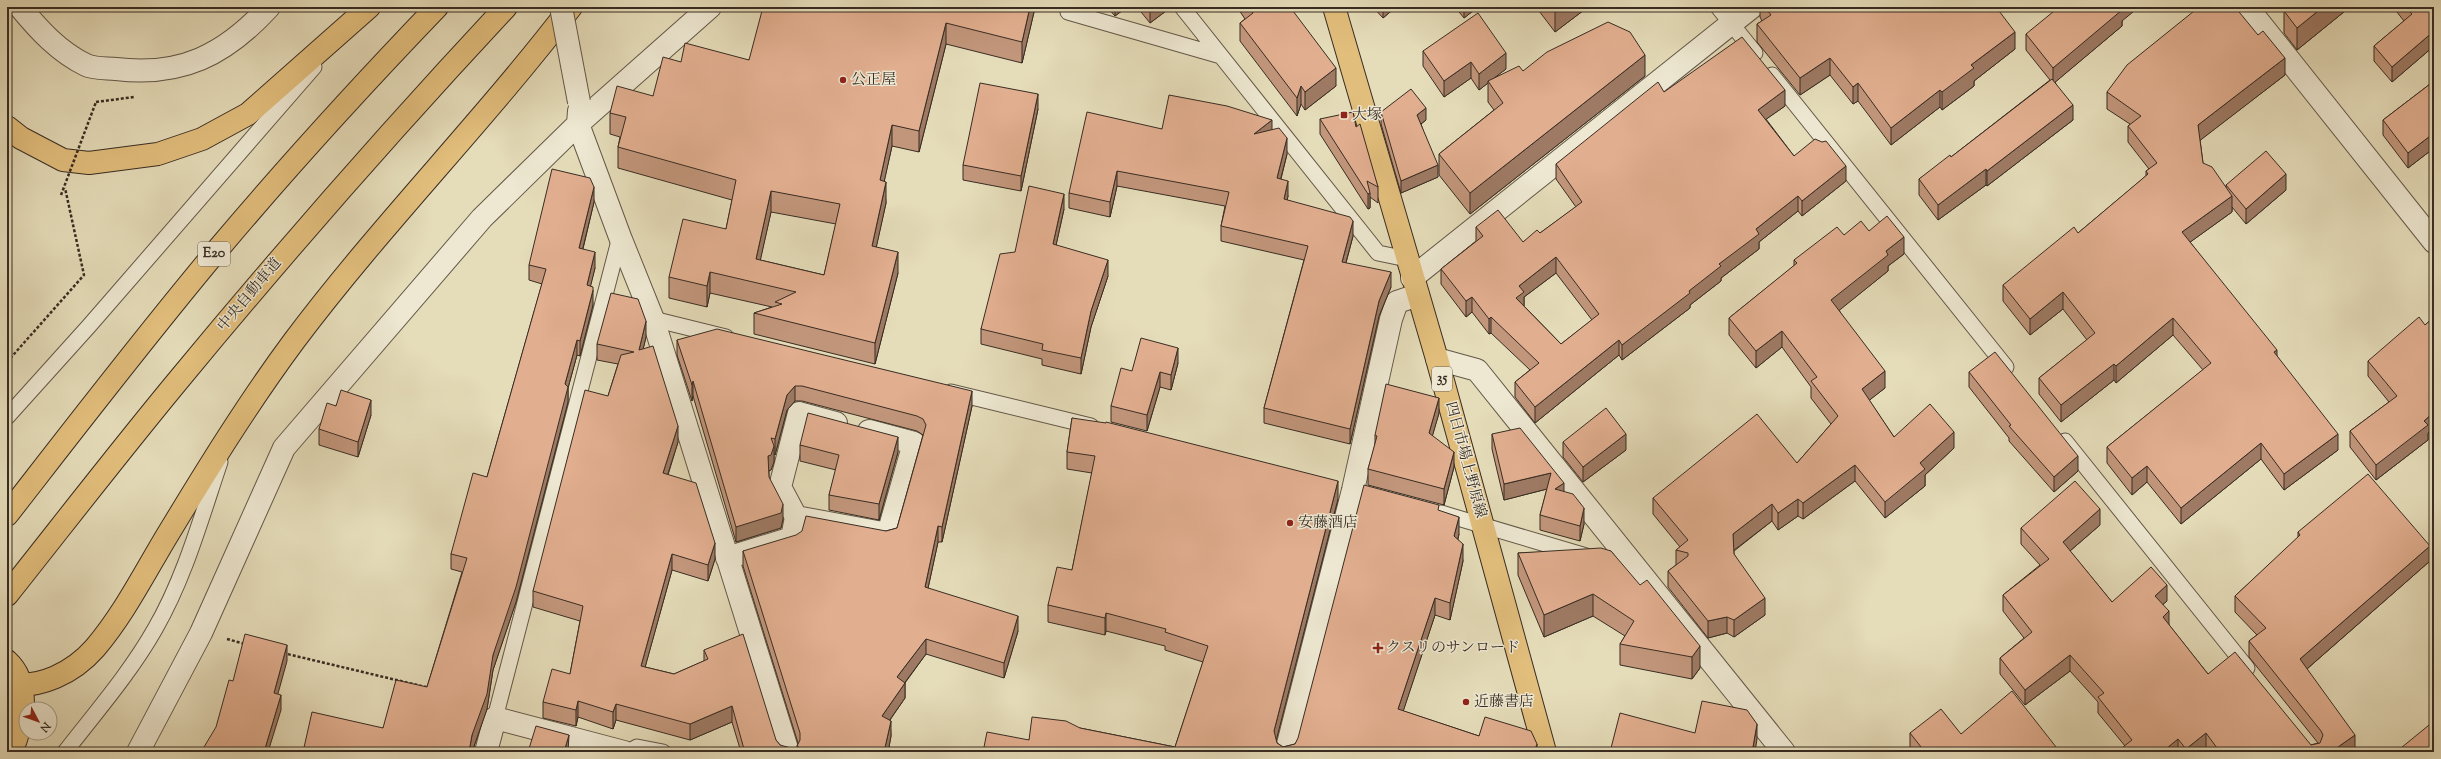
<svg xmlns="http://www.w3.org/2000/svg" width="2441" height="759" font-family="'Sorts Mill Goudy','Noto Serif JP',serif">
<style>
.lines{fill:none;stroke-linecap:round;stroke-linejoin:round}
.service-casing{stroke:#635848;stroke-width:17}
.minor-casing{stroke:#635848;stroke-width:24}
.primary-casing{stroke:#382c23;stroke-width:24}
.motorway-casing{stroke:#382c23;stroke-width:24}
.path{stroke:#382c23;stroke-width:2.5;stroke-dasharray:3 2;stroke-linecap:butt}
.service{stroke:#eee8d2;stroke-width:15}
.minor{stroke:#eee8d2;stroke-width:22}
.primary{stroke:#e2be7c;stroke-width:22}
.motorway{stroke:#e2be7c;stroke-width:22}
.minor-bridge-casing{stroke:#635848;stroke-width:24;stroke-linecap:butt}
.path-bridge{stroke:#382c23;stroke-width:2.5;stroke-dasharray:3 2;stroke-linecap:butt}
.minor-bridge{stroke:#eee8d2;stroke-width:22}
.wall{fill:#c2967b;stroke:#382c23;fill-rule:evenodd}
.shaded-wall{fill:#9e7a64;stroke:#382c23}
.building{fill:#e1ae8f;stroke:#382c23;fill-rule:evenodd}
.poi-dot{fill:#8f2418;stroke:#eee8d2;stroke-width:1.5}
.labels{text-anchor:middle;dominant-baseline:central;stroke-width:3;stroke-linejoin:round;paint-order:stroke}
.shield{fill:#eee8d2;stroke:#6f6458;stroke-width:1}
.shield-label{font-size:14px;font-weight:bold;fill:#382c23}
.poi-label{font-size:15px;fill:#382c23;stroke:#eee8d2;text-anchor:start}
.street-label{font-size:15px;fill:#382c23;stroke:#eee8d2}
</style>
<rect width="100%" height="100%" fill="#e5dcb9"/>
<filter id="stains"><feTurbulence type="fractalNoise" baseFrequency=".005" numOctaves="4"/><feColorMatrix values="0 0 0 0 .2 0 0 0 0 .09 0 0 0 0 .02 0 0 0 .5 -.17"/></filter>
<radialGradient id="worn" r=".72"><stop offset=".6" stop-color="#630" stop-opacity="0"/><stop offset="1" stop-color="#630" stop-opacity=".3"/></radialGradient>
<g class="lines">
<defs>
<path id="service" d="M1182 7 1378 253 1407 259
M1718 7 1755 53
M1068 12 1221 56
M1772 75 2006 367
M653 319 726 337
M951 392 1091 426
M7 417 89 326 314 67
M2065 441 2247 668
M1441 513 1586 556
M495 718 620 237
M65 752C96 712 130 673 155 629 185 577 201 518 220 462
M628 752 637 747 663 752"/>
<path id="minor" d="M20 7C39 30 59 52 86 65 94 69 107 68 116 69 181 77 225 55 269 7
M2247 7 2434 242
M579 111 578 124 620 237 653 319 788 752
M1412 278 1752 7
M1437 359 1477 370 1784 752
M796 517 888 534 914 443 869 431
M727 558 792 538 796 517 780 487 799 413 836 423
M138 752 201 633 284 448 482 218 578 124 710 7
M486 752 495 718 624 752
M1286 752 1353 490 1391 319 1397 302 1418 295"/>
<path id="primary" d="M1334 7 1437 359 1545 752"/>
<path id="motorway" d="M7 127 21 138 63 160 89 163 158 154 202 139 248 114 369 7
M7 515C77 425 146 335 219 248 289 165 362 85 437 7
M7 595C65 522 122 448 181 377 286 250 394 127 506 7
M7 661C32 684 23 725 11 752
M7 684C40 689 73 673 95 648 124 614 145 572 168 534 208 468 248 403 294 341 381 225 483 122 571 7"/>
</defs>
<use href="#service" class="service-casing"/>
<use href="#minor" class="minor-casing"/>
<use href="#primary" class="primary-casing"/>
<use href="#motorway" class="motorway-casing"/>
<path class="path" d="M96 102 134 97
M7 362 84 275 65 188
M227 639 245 644
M283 653 430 688"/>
<use href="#service" class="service"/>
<use href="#minor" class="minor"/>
<use href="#primary" class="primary"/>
<use href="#motorway" class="motorway"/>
<defs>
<path id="minor-bridge" d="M561 7 579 102"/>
</defs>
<use href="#minor-bridge" class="minor-bridge-casing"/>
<path class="path-bridge" d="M61 195 96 102"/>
<use href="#minor-bridge" class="minor-bridge"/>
</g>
<path class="wall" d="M1034 7V12L1022 63 946 44 919 152 892 146 884 181 886 203 876 247 898 273 875 364 754 334V313L772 307 710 293 707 307 669 298V277L726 229 732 200 618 168V147L620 137 610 134V113L653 96 681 62 749 60ZM771 212 836 224 824 275 760 260Z
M1107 7H1127L1115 16Z
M1137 7H1170V8L1150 23Z
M1237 7H1290L1336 86 1305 110 1301 104 1297 116 1240 41V23L1245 19Z
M1373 7H1396L1383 18Z
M1455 7H1478L1464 18Z
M1536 7H1588L1555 32Z
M1760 7H1989L2015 49 1974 81V86L1942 110 1940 107 1891 145 1858 101 1853 104 1830 75 1800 95 1757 42V24L1762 21 1760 17Z
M2280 7H2350L2297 50 2284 33V11Z
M2393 7H2434V46L2392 82 2374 61V46L2404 21Z
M2122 21V26L2055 82 2073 120 1987 186 1986 185 1938 220 1919 195V179L1951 157 2050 80 2026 50V34Z
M2258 35 2285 75 2200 140 2203 163 2226 188V185L2286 190 2246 224 2232 207V212L2190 242 2277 356 2338 450 2284 490 2261 459 2181 524 2147 482 2132 495 2107 463V447L2203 370 2173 335 2116 383 2114 380 2061 422 2039 394V378L2087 340 2063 309 2030 335 2003 301V285L2078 233 2146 176V171L2149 169 2128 142V126L2130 124 2107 109V92Z
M1423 51 1506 69 1495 77 1523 71 1645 76 1470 214 1439 175V154L1494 110 1488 102V83L1479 90 1471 78 1444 97 1423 66Z
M2434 81V148L2408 168 2383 135V120Z
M1664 92 1785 106 1766 119 1794 156 1846 181 1802 216 1798 211 1759 242V249L1721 278V281L1690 305V308L1622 360 1619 355 1535 423 1515 397V382L1530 370 1491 333 1489 334 1472 312 1466 317 1441 284V269L1476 241V227L1523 242 1540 233 1576 207 1556 179V164ZM1556 273 1592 320 1561 344 1524 306V297Z
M1038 109 1021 191 963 180V165Z
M1381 112 1426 120 1421 124 1438 177 1401 193 1381 124Z
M1320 119 1356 127 1378 187V203L1370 197V208L1368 209 1320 134Z
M1162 129 1272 130 1287 154 1281 179 1288 196 1287 200 1353 236 1346 263 1391 287 1379 316 1350 444 1264 423V408L1304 260 1221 241V226L1225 206 1117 186 1110 217 1069 208V193Z
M594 202 583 249 595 268 590 286 593 305 580 356 577 355 568 388V402L516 602 493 670 487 709 472 752H303L383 728 427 687 462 572 451 569V554L487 477 542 284 529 280V265Z
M1064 209 1056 245 1108 276 1091 327 1081 374 1042 365V359L981 344V329L1015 252Z
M1869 231 1904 254 1888 266V271L1839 310 1885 388 1869 400 1894 437 1954 448 1925 475V486L1885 518 1855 481 1803 519 1798 516 1778 530 1772 521 1734 551V554L1765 615 1734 637 1727 633 1708 638 1668 587V571L1676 565V550L1680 547 1653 514V498L1797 463 1831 424 1811 398V387L1782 347 1756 368 1729 335V318L1794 266V260L1844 235Z
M2434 317V427L2428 433V440L2376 480 2350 447V431L2389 402 2368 376V361L2425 325Z
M646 337 643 349 678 442 668 475 715 559 708 581 672 570 645 667 674 674 704 661V650L780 745 791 752H741L732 722 690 740 616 720 613 729 578 717 576 726 543 718V702L570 674 580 621 533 607V591L608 396 618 364 597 360V344Z
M677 340 972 406 942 542H938L928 588 1018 631 1004 678 926 654 905 683V698L890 720 891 736 888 752H797V746L798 743 743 566V551L886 531 897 528 923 435 917 431 802 401H795L787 410 775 455 774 454V462L771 470 769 471V477L783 519 781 528 736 542 693 396 692 401 677 355Z
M1178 363 1171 390 1160 387 1147 431 1111 422V406L1132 371Z
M1969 372 2078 471 2054 492 2009 441V438L1969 387Z
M336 406 371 415 358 457 319 445V429Z
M1439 413 1432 436 1454 467 1444 505 1368 485V469L1375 446V435Z
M1072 418 1338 499 1276 740 1277 743 1283 747 1295 744 1439 511 1459 534 1458 539 1463 561 1450 620 1435 615 1403 711 1479 736 1537 752H983L1029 740 1080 728 1175 747 1203 662 1165 650V646L1106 631 1105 635 1048 622V605L1072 570 1092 473 1067 469V452Z
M1492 434 1564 491 1584 524 1580 541 1540 530V515L1547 489 1504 500 1492 449Z
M1563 442 1626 450 1583 482 1563 457Z
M800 445 898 452 879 520 829 510V495L836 470 800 461Z
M2100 525 2070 551 2112 602 2167 601 2163 604 2169 625 2208 674 2311 745 2318 743 2249 657V641L2257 635 2235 612V596L2298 538V532L2430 561 2307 669 2355 750 2352 752H2208L2206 749 2202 752H2118V751L2125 746 2098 713V702L2070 671 2025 705 2000 674V658L2024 638 2003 611V595L2040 565 2021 544V528Z
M1611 551 1700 668 1692 679 1620 665V644L1625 636 1593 616 1544 637 1518 575V553Z
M1910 733 1961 734 2060 752H1910Z"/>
<path class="shaded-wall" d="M1030 7H1034V12L1022 63V42Z
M1115 7H1127L1115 16Z
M1151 7H1170V8L1150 23V8Z
M1383 7H1396L1383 18Z
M1464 7H1478L1464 18Z
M1562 7H1588L1555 32V12Z
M2120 7H2139L2122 21V26L2053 84V68Z
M2323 7H2350L2297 50V28Z
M946 23V44L919 152V131Z
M2434 31V46L2392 82V67Z
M2015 32V49L1974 81V86L1942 110V92L1971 65Z
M1506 53V69L1489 82 1488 81V83L1479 90V74Z
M1645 55V76L1470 214V193Z
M1830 58V75L1800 95V78Z
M2285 58V75L2198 142V125Z
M1471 62V78L1444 97V81Z
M1336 68V86L1305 110V92Z
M1858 83V101L1853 104V87Z
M1301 86V104L1297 116V98Z
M1785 90V106L1758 125V110Z
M1940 90V107L1891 145V128Z
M1038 94V109L1021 191V176Z
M2073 105V120L1987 186V171Z
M1426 108V120L1417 127V115Z
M1272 120V135L1254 134Z
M892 125V146L880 201V180Z
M2434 133V148L2408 168V153Z
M1287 138V154L1277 193V178Z
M1438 165V177L1401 193V181Z
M1846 166V181L1802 216V201Z
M1986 169V185L1938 220V205Z
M1117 171V186L1110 217V202Z
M2286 174V190L2246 224V209Z
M1288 181V196L1284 215V199Z
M886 182V203L872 267V246Z
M594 187V202L579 264V248Z
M771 191V212L756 280V259Z
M1370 193V208L1368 209V194Z
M1064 194V209L1053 259V244Z
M1798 196V211L1759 242V249L1721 278V281L1690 305V308L1622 360V345L1689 291 1719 264 1756 229Z
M2232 196V212L2182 248V232Z
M1353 221V236L1342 277V262Z
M1904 237V254L1888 266V271L1831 317V300L1886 251Z
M595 252V268L587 301V285Z
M898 252V273L875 364V343Z
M1556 257V273L1524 297V307L1516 298 1519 286Z
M1108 260V276L1091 327 1081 374V358L1091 311Z
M710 272V293L707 307V286Z
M1391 272V287L1379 316 1350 444V429L1379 301Z
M593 290V305L580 356V341Z
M2063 292V309L2030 335V319Z
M1472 297V312L1466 317V301Z
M1491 317V333L1489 334V319Z
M2173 318V335L2116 383V366Z
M646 321V337L639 366V350Z
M1782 331V347L1756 368V351Z
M577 340V355L568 388V402L516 602 493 670 487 709 472 752H469L472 735 493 655 565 384Z
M1619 340V355L1535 423V407Z
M1178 348V363L1171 390V375Z
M2277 350V366L2274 352Z
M2114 364V380L2061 422V405Z
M1885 371V388L1862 406V389Z
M1160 372V387L1147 431V415Z
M693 381V396L692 401V385Z
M795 386V401L787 410 775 455V439L787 395Z
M972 391V406L942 542V527Z
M1439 398V413L1429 448V433Z
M371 400V415L358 457V442Z
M2434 412V427L2428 433V440L2376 480V465Z
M678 426V442L663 489V473Z
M1954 432V448L1925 475V486L1885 518V502L1920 463Z
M1626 434V450L1583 482V467Z
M2338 434V450L2284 490V474Z
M898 437V452L879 520V504Z
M2261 443V459L2181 524V508Z
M774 446V462L771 470 768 471V456Z
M1454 452V467L1444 505V489Z
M2078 456V471L2054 492V477Z
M1855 465V481L1803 519V503Z
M2147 466V482L2132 495V478Z
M1551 473V488L1504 500V484Z
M1338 481V499L1274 749V731Z
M1564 483V498L1555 489Z
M1798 499V516L1778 530V513Z
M783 504V519L781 528 736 542V527Z
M1772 504V521L1733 551V534Z
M1584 508V524L1580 541V526Z
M2100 509V525L2063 557V542Z
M1459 517V534L1454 553V536Z
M938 526V542L925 602V587Z
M715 543V559L708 581V565Z
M1463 544V561L1450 620V603Z
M2430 546V561L2300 675V659Z
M672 554V570L641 682V666Z
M2167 585V601L2155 611V596Z
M1593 594V616L1544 637V615Z
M1435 598V615L1398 727V709Z
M1765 598V615L1734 637V620Z
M2169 611V627L2163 617Z
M1106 613V631L1105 635V618Z
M1018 616V631L1004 678V663Z
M1727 617V633L1708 638V621Z
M926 639V654L897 693V677Z
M287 645V661L274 708V693Z
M1700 646V668L1692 679V657Z
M2070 655V671L2025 705V690Z
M905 683V698L882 731V716Z
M281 695V710L268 752H264Z
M578 701V717L576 726V710Z
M616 704V720L613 729V712Z
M732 706V722L690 740V724Z
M891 721V736L888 752H884Z
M1757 724V739L1755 752 1753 747Z
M2206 733V749L2202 752H2186V749Z
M569 735 568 752H564Z
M2355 735V750L2352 752H2331Z
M2178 739V752H2162Z
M1537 744V752H1534Z"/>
<path class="building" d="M763 7H1030L1022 42 946 23 919 131 892 125 880 180 886 182 872 246 898 252 875 343 754 313 782 304 775 302 796 292 710 272 707 286 669 277 683 219 726 229 736 180 618 147 626 117 610 113 617 86 653 96 663 57 681 62 685 43 749 60ZM771 191 840 204 824 275 756 259Z
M1249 7H1290L1336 68 1305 92 1301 86 1297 98 1240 23 1253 13Z
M1551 7H1562L1555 12Z
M1765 7H1989L1991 9 1994 7H1996L2015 32 1971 65 1974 68 1942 92 1940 90 1891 128 1858 83 1853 87 1830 58 1800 78 1757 24 1771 15Z
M2059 7H2120L2122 10 2053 68 2026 34Z
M2199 7H2235L2258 35 2263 31 2285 58 2198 125 2203 163 2212 167 2232 196 2182 232 2277 350 2274 352 2338 434 2284 474 2261 443 2181 508 2147 466 2132 478 2107 447 2211 363 2173 318 2116 366 2114 364 2061 405 2039 378 2095 333 2063 292 2030 319 2003 285 2074 227 2078 233 2148 174 2146 171 2157 163 2128 126 2141 116 2107 92 2127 65Z
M2289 7H2323L2297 28 2284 11Z
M2405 7H2434V31L2392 67 2374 46 2412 14Z
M1478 13 1506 53 1479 74 1471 62 1444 81 1423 51Z
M1608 22 1630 32 1645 55 1470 193 1439 154 1503 103 1488 81 1519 66 1523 71 1547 52Z
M1742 37 1785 90 1758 110 1794 156 1815 139 1822 142 1826 141 1846 166 1802 201 1798 196 1756 229 1759 234 1719 264 1721 266 1689 291 1690 293 1622 345 1619 340 1535 407 1515 382 1539 363 1491 317 1489 319 1472 297 1466 301 1441 269 1483 236 1476 227 1498 210 1523 242 1537 230 1540 233 1582 202 1556 164 1658 82 1664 92ZM1556 257 1599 314 1561 344 1516 298 1524 292 1519 286Z
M2052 79 2073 105 1987 171 1986 169 1938 205 1919 179 1950 155 1951 157Z
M2434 81V133L2408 153 2383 120Z
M980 83 1038 94 1021 176 963 165Z
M1411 89 1426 108 1417 115 1438 165 1401 181 1381 112Z
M1169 95 1227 106 1272 120 1254 134 1279 128 1287 138 1277 178 1288 181 1284 199 1350 217 1353 221 1342 262 1391 272 1379 301 1350 429 1264 408 1308 246 1221 226 1229 192 1117 171 1110 202 1069 193 1087 112 1162 129Z
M1353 112 1356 127 1360 124 1378 187 1367 181 1370 193 1368 194 1320 119Z
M2266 151 2286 174 2246 209 2226 185Z
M552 169 590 178 594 187 579 248 595 252 587 285 593 287V290L580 341 577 340 565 384 568 387 516 587 493 655 487 694 472 735 469 752H303L312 712 383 728 396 680 427 687 467 558 451 554 473 473 487 477 546 269 529 265Z
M1029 186 1064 194 1053 244 1108 260 1091 311 1081 358 1042 350 1043 344 981 329 1000 254 1015 252Z
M1887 216 1904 237 1886 251 1888 255 1831 300 1885 371 1862 389 1894 437 1930 404 1954 432 1920 463 1925 469 1885 502 1855 465 1803 503 1798 499 1778 513 1772 504 1733 534 1734 554 1765 598 1734 620 1727 617 1708 621 1668 571 1688 556V553L1676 550 1688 540 1653 498 1757 414 1797 463 1838 416 1811 381 1817 377 1782 331 1756 351 1729 318 1797 263 1794 260 1837 227 1844 235 1861 221 1869 231Z
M611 293 638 299 646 321 639 350 653 346 678 426 663 473 696 483 715 543 708 565 672 554 641 666 674 674 708 659 704 650 743 634 776 740 780 745 791 748 790 752H743L744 749 732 706 690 724 616 704 613 712 578 701 576 710 543 702 552 669 570 674 583 606 533 591 585 390 608 396 621 355 634 352 597 344Z
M2419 317 2425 325 2434 317V412L2424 421 2428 425 2376 465 2350 431 2397 396 2368 361Z
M717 329 972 391 942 527 938 526 925 587 1018 616 1004 663 926 639 897 677 905 683 882 716 891 721 884 752H807L797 746 800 740V733L743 551 796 535 802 531 806 516 886 531 897 528 926 425 923 419 917 416 802 386H795L787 395 775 439 771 438 774 446 771 455 768 456 769 477 783 504 781 513 736 527 693 381 692 385 677 340Z
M1141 338 1178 348 1171 375 1160 372 1147 415 1111 406 1121 368 1132 371Z
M1995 352 2078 456 2054 477 2009 426 2011 425 1969 372Z
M1386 384 1439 398 1429 433 1454 452 1444 489 1368 469 1377 436 1375 435Z
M341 390 371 400 358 442 319 429 327 403 336 406Z
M1606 408 1626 434 1583 467 1563 442Z
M808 413 898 437 879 504 829 495 839 455 800 445Z
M1072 418 1106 423V422L1338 481 1274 731 1277 743 1283 747 1295 744 1298 738 1364 485 1439 505 1438 510 1459 517 1454 536 1463 544 1450 603 1435 598 1398 709 1479 736 1485 717 1531 731 1537 744 1534 752H983L987 732 1029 740 1032 717 1066 721 1080 728 1175 747 1208 646 1165 632 1166 629 1106 613 1105 618 1048 605 1057 567 1072 570 1095 456 1067 452Z
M1520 428 1564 483 1555 489 1573 494 1584 508 1580 526 1540 515 1551 473 1504 484 1492 434Z
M2368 474 2430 546 2300 659 2355 735 2331 752H2220L2206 733 2186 749 2178 739 2162 752H2119L2118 751 2132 740 2098 697 2104 693 2070 655 2025 690 2000 658 2032 632 2003 595 2049 559 2021 528 2075 481 2100 509 2063 542 2112 602 2151 567 2167 585 2155 596 2169 611 2163 617 2208 674 2235 652 2311 745 2320 743 2323 735 2321 731 2249 641 2266 628 2235 596 2300 535 2298 532Z
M1601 548 1611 551 1640 585 1647 580 1700 646 1692 657 1620 644 1634 621 1593 594 1544 615 1518 553Z
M245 634 287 645 274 693 281 695 264 752H201L216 727 229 680 233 681Z
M2012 691 2060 752H1925L1910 733 1941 709 1961 734Z
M1702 701 1747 710 1757 724 1753 747 1776 752H1610L1620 713 1695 733Z
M2434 721V752H2396Z
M536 726 569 735 564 752H528Z"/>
<g class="poi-dot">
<circle cx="843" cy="80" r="4"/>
<rect x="1340" y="111" width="8" height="8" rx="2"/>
<circle cx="1290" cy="523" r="4"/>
<path d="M1376 642h4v4h4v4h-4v4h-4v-4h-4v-4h4z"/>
<circle cx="1466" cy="702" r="4"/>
</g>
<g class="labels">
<g class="shield">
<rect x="198" y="242" width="32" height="24" rx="3"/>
<rect x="1432" y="367" width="20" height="24" rx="3"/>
</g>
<g class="shield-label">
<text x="214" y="254">E20</text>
<text x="1442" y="379">35</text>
</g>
<g class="poi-label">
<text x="851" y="80">公正屋</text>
<text x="1352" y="115">大塚</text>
<text x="1298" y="523">安藤酒店</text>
<text x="1386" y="648">クスリのサンロード</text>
<text x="1474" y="702">近藤書店</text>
</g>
<g class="street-label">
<text transform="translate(250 295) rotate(-50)">中央自動車道</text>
<text transform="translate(1465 460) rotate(75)">四日市場上野原線</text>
</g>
</g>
<rect width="2441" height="759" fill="none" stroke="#e5dcb9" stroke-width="24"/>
<rect x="8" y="8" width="2425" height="743" fill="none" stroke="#382c23" stroke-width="2"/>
<rect x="12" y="12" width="2417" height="735" fill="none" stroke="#382c23"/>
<g transform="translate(38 721) rotate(131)"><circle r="19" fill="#eee8d2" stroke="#a59d8c"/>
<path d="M0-3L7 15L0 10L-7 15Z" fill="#8f2418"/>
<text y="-6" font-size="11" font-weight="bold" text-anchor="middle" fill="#382c23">N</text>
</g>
<rect width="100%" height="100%" filter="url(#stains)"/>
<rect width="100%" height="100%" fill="url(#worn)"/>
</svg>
